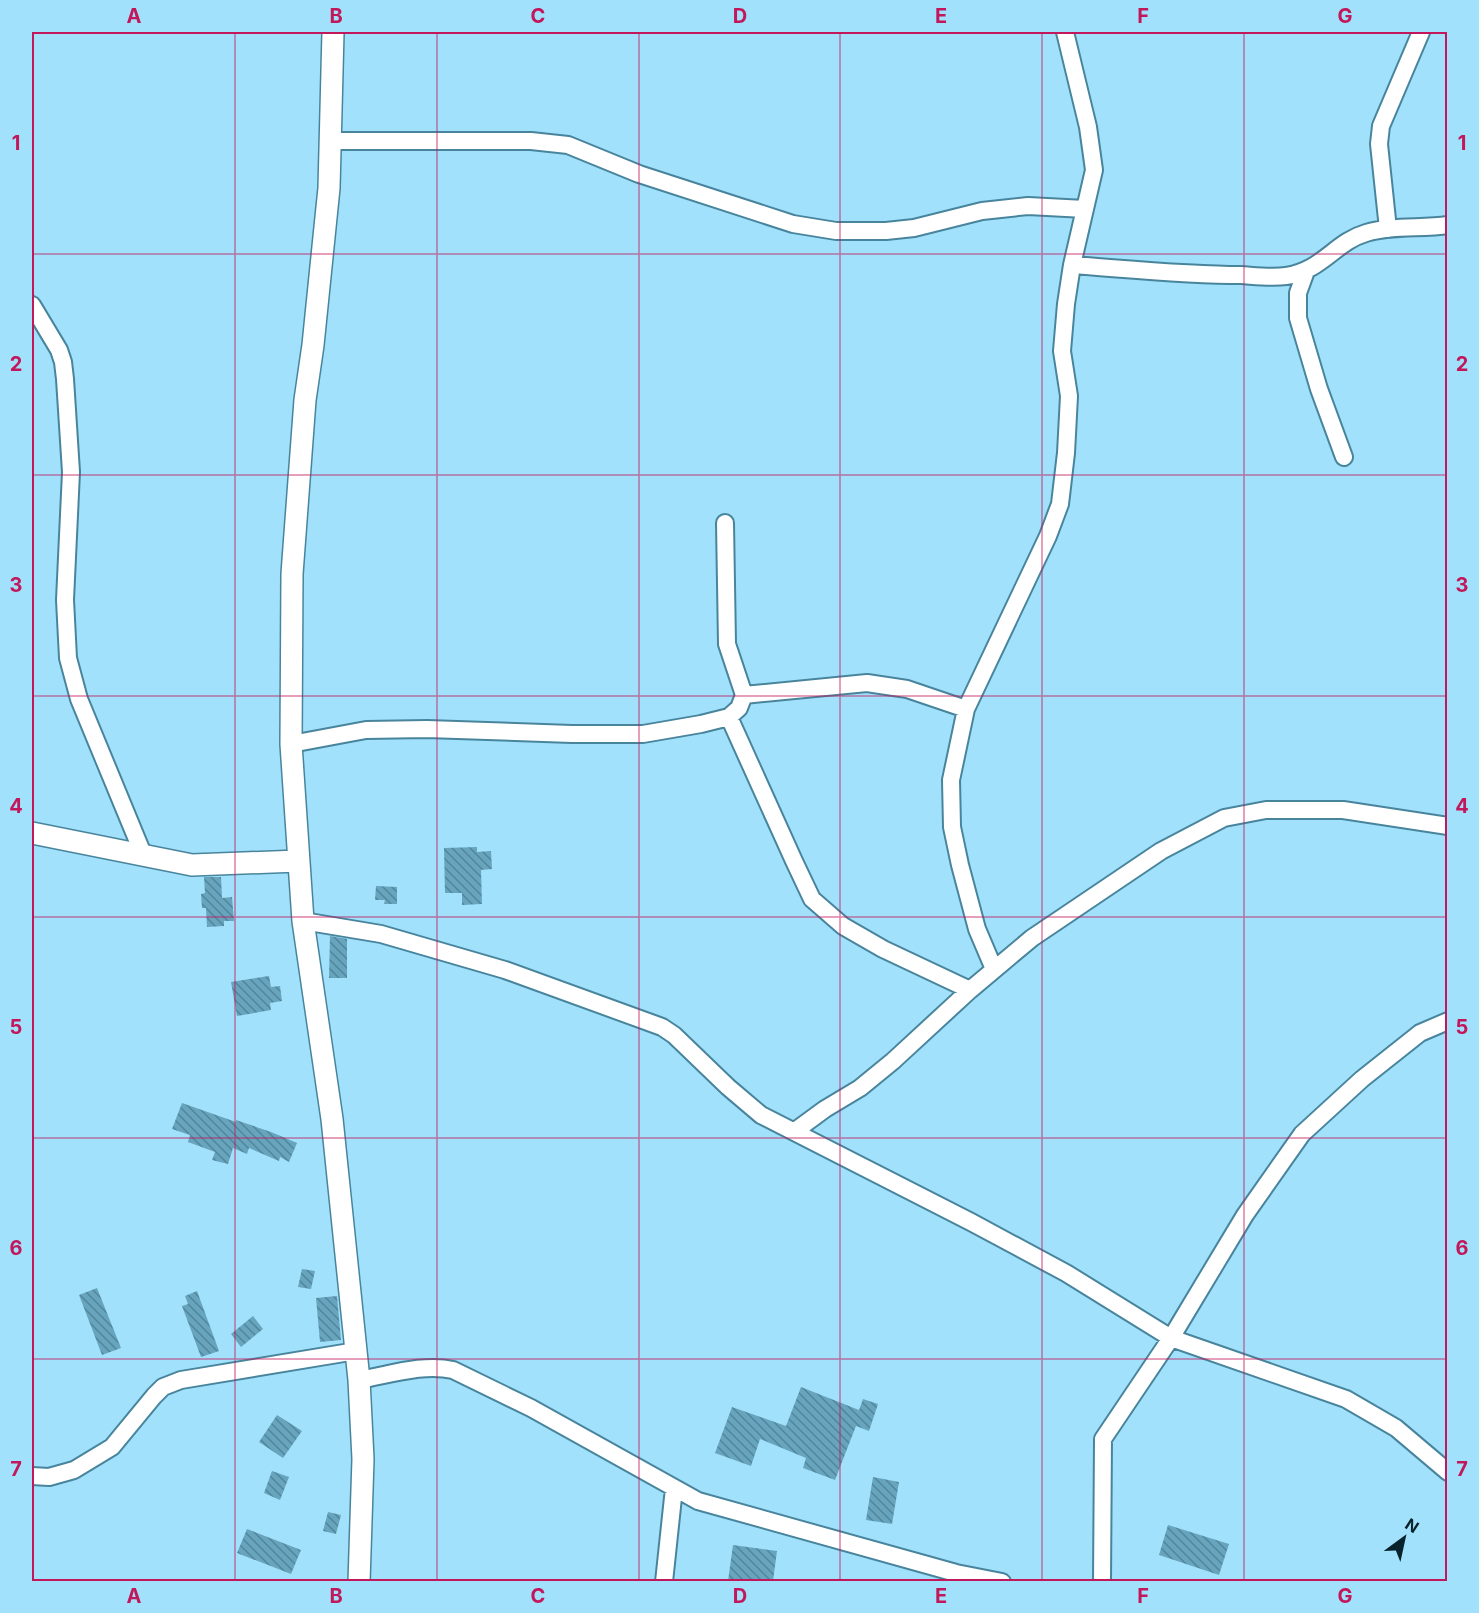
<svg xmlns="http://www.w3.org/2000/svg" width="1479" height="1613" font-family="Inter,sans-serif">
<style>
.building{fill:url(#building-back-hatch)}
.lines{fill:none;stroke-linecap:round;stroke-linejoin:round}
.minor-casing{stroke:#48859d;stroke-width:20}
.tertiary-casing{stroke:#48859d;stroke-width:24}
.minor{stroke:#fff;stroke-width:16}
.tertiary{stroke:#fff;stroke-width:21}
.grid{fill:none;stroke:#c2185b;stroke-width:1.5;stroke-opacity:0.55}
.neatline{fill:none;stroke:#c2185b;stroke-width:2}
.grid-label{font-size:20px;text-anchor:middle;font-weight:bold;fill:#c2185b}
</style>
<defs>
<pattern id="building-back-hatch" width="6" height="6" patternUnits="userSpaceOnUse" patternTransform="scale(1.5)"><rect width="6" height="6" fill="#67a4bd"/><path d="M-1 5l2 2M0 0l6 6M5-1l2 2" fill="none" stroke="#53859a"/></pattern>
</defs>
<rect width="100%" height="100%" fill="#a2e1fb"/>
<path class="building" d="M477 847V852L491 851 492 869 481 870 482 904 462 905V893H445L444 848Z
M204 877H221L222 898 232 897 234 921H224V926L207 927 206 908H202L201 894 205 893Z
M376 886 397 887V904H384L385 900H375Z
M330 936 347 939V978H329Z
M269 976 271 987 280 986 282 1001 270 1003 271 1010 237 1016 231 982Z
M182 1103 236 1122V1120L271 1132 297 1143 289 1162 280 1157 279 1161 249 1148 247 1154 233 1148 228 1164 212 1160 215 1152 188 1142 190 1135 172 1129Z
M302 1269 315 1271 311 1289 298 1287Z
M97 1288 121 1348 102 1355 79 1295Z
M197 1291 219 1351 201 1357 182 1306 188 1304 185 1296Z
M337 1296 341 1340 320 1342 316 1298Z
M253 1316 263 1329 241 1347 231 1334Z
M801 1387 859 1410 863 1399 878 1404 869 1431 856 1426 835 1480 803 1468 806 1458 760 1439 751 1466 715 1453 732 1407 786 1426Z
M277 1415 302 1431 283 1458 259 1442Z
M272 1471 289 1477 280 1500 264 1493Z
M873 1477 899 1482 892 1524 866 1520Z
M328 1512 341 1515 336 1534 323 1531Z
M1168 1525 1229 1544 1219 1575 1159 1555Z
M247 1529 301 1550 291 1574 237 1553Z
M733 1545 777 1551 773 1581 761 1579 760 1581H728Z"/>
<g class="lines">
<defs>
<path id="minor" d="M331 141H531L568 145 639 174 793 224 836 231H886L914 228 982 211 1028 206 1085 209
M1388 229 1379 144 1381 126 1421 32
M1072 265C1128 269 1185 275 1241 275 1256 276 1272 278 1286 276 1322 271 1335 242 1366 233 1392 225 1421 229 1448 225
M1306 271 1298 293V318L1319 389 1344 457
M32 305 59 350 63 362 65 379 71 472 65 600 68 658 79 699 143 854
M744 695 867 683 907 689 966 709
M729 717 794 861 812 899 843 926 883 949 970 990
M291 744 366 730 427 729 572 734H643L701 724 729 717 739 708 744 695 727 644 725 523
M303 921 381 934 505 970 662 1027 674 1035 728 1087 761 1115 971 1222 1066 1273 1171 1338 1346 1399 1396 1428 1448 1472
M994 969 977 929 960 865 952 827 951 780 966 709 1048 536 1060 504 1066 453 1069 396 1062 351 1066 304 1072 265 1094 170 1088 127 1065 32
M795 1131 825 1109 860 1088 893 1061 970 990 1032 938 1161 851 1224 818 1266 810H1343L1448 826
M359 1380C389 1375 423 1363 453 1370L531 1408 698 1501 956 1573 1002 1582
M32 1476 49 1477 74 1470 112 1447 154 1396 163 1387 181 1380 356 1351
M664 1582 674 1488
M1102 1582 1103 1439 1171 1338 1245 1215 1302 1134 1362 1079 1420 1033 1448 1021"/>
<path id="tertiary" d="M333 32 329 188 313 345 305 400 292 574 291 744 303 921 332 1119 359 1380 363 1459 359 1582
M32 833 192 865 298 861"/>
</defs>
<use href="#minor" class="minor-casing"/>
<use href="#tertiary" class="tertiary-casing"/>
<use href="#minor" class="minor"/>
<use href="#tertiary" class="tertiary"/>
</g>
<path class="grid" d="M235 32V1582M437 32V1582M639 32V1582M840 32V1582M1042 32V1582M1244 32V1582M32 254H1448M32 475H1448M32 696H1448M32 917H1448M32 1138H1448M32 1359H1448"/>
<rect width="1479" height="1613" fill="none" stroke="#a2e1fb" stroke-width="66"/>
<g transform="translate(1404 1538) rotate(33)" stroke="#a2e1fb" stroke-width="4.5" paint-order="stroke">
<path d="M0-4.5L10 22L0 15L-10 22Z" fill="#09232c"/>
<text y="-9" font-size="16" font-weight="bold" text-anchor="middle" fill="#09232c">N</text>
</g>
<rect x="33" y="33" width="1413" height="1547" class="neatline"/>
<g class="grid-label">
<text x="134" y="23">A</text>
<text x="336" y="23">B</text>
<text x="538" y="23">C</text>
<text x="740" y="23">D</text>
<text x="941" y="23">E</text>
<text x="1143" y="23">F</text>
<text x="1345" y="23">G</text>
<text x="16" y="150">1</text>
<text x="1462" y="150">1</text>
<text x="16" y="371">2</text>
<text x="1462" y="371">2</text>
<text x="16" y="592">3</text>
<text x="1462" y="592">3</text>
<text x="16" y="813">4</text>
<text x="1462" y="813">4</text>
<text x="16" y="1034">5</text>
<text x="1462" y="1034">5</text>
<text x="16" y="1255">6</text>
<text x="1462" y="1255">6</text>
<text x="16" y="1476">7</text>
<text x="1462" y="1476">7</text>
<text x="134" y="1603">A</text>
<text x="336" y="1603">B</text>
<text x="538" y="1603">C</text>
<text x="740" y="1603">D</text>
<text x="941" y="1603">E</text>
<text x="1143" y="1603">F</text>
<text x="1345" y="1603">G</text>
</g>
</svg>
